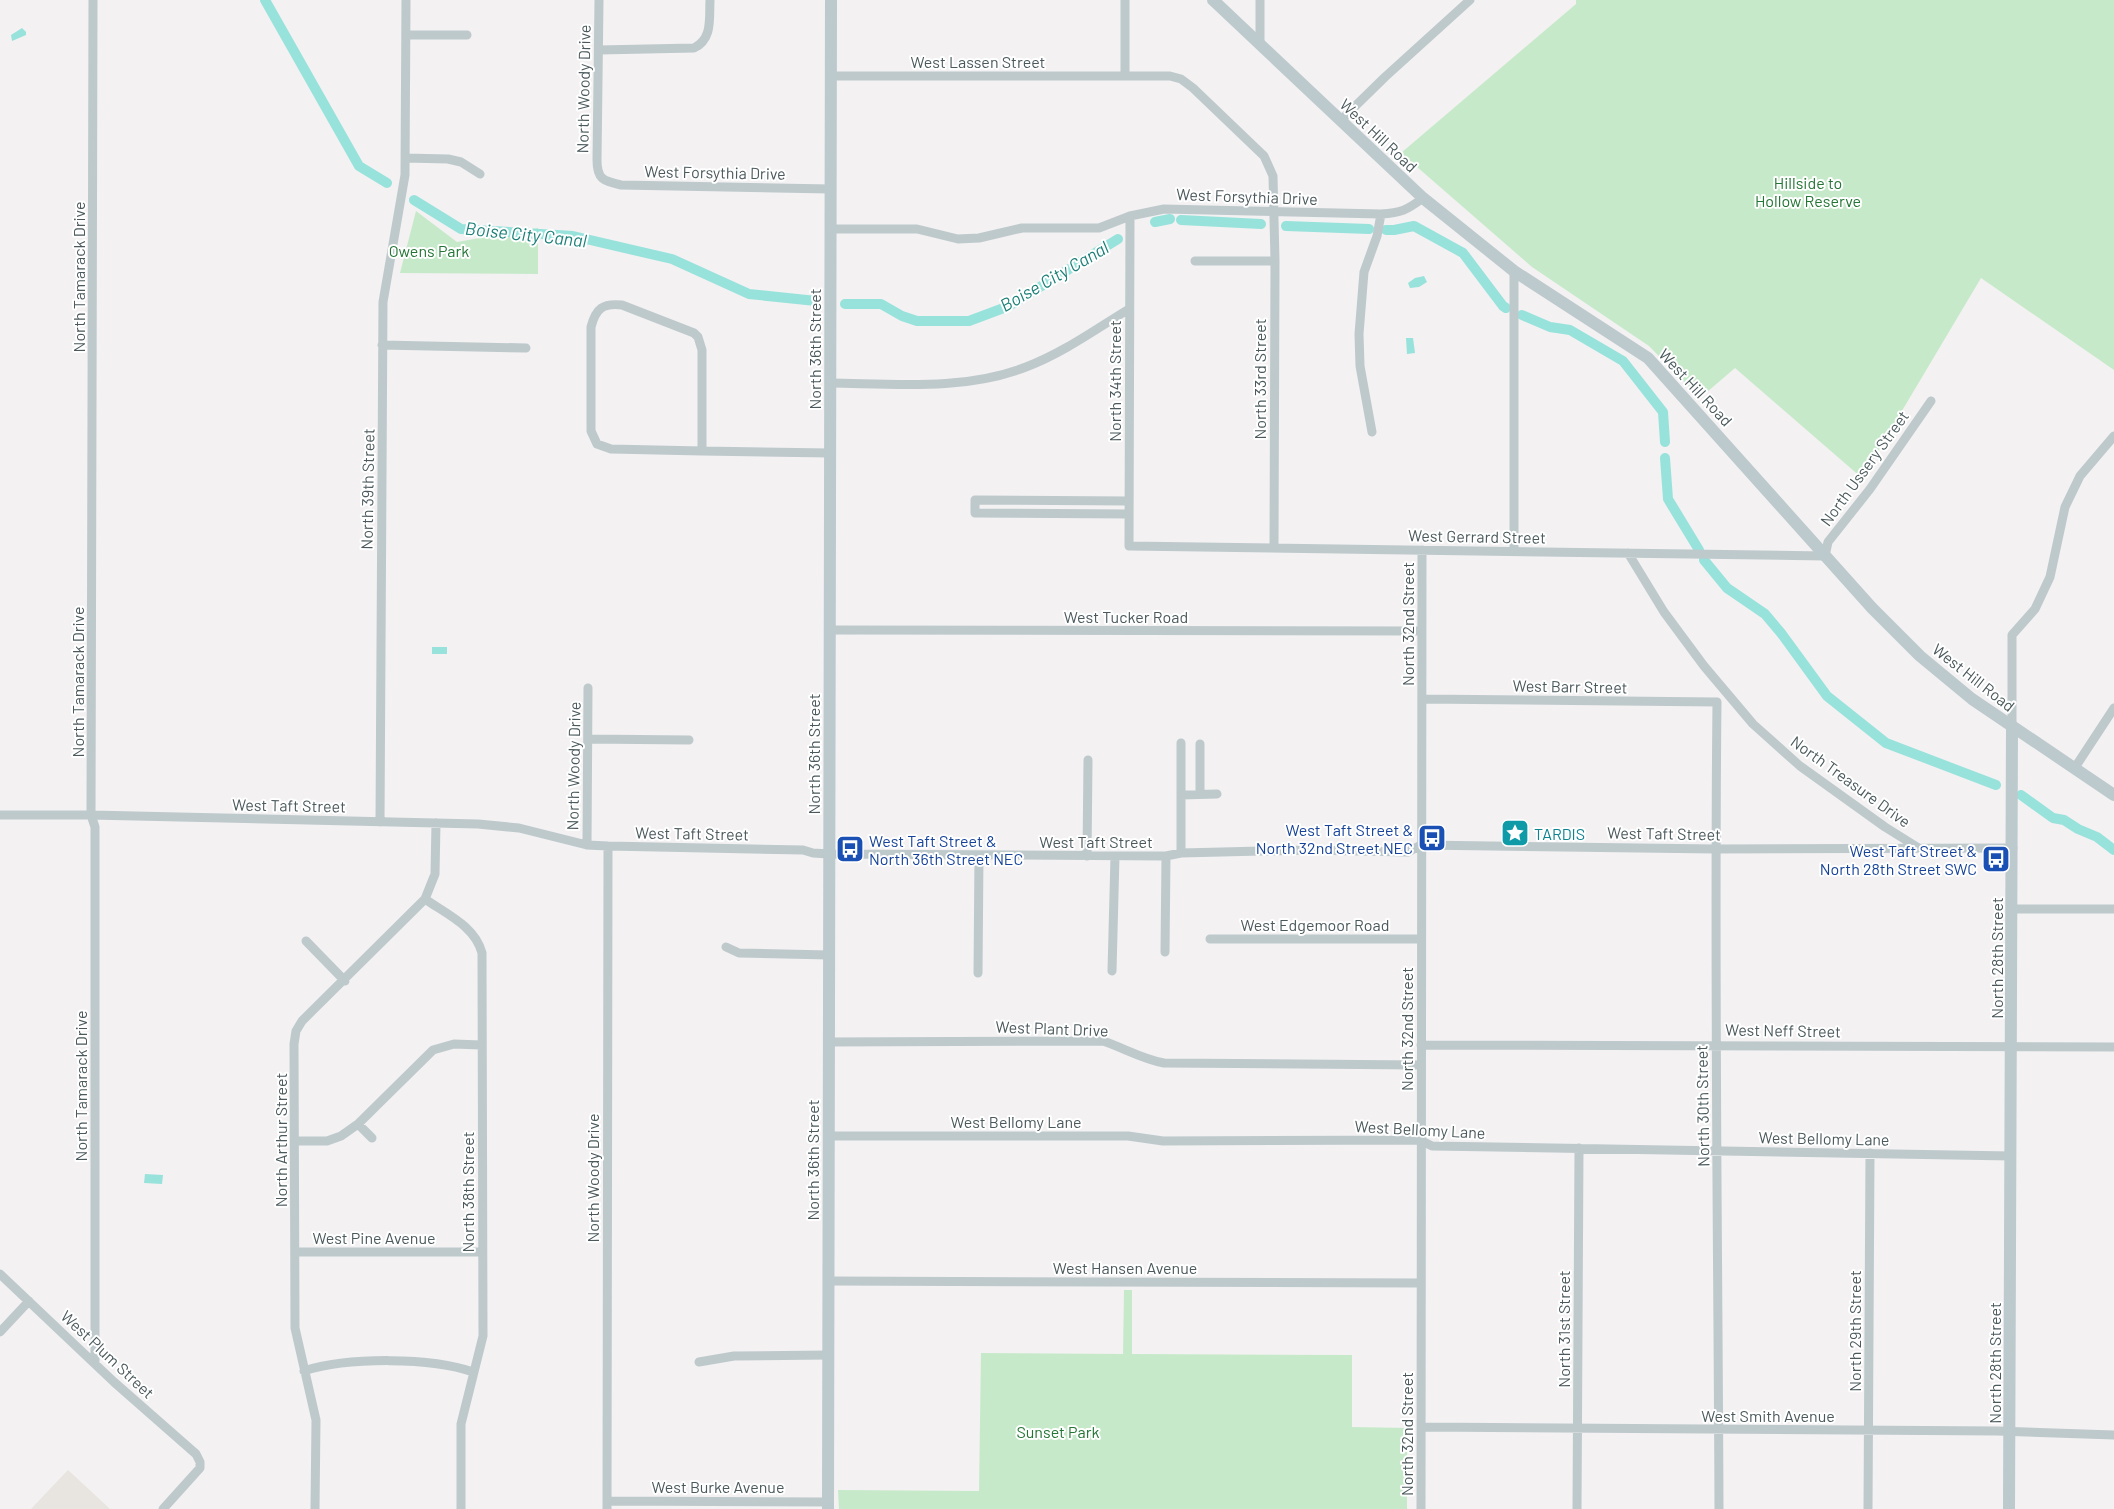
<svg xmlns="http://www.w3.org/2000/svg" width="2114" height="1509" font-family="Barlow,sans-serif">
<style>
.commercial{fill:#e8e4df}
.green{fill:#c6eac9}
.water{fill:#98e2dc}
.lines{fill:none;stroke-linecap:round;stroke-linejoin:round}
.canal{stroke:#98e2dc;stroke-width:10}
.street{stroke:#bec9cc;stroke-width:9}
.secondary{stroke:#bcc9cd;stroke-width:12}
.labels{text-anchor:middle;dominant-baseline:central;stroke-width:4;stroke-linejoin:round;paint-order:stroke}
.street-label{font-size:16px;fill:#4b595c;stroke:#fff}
.park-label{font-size:16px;fill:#247535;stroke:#fff}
.transit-label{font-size:16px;fill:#164399;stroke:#fff;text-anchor:end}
.culture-label{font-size:16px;fill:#0d838f;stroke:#fff;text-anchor:start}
.water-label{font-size:18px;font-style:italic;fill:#1c7f78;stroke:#fff}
</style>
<rect width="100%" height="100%" fill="#f3f1f2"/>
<path class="commercial" d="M68 1470 110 1509H31Z"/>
<path class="green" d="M1576 0H2114V370L1981 278 1862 478 1735 368 1700 398 1649 346 1532 267 1401 153 1576 4Z
M416 211 457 242 538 228V274L400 273Z
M1124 1290H1132V1354L1352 1355V1427L1407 1428V1509H839L838 1490 979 1491 981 1353 1123 1354Z"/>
<path class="water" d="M22 28 26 32V35L12 41 11 35Z
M1424 276 1427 282 1419 287 1410 288 1408 283 1415 278Z
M1406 338H1413L1415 353 1407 354Z
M432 647H447V654H432Z
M145 1174 163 1175 162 1184 144 1183Z"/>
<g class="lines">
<path class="canal" d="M265 0 359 166 387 183
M414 200 461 229 573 236 672 259 749 294 816 301
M1181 220 1261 224
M1155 222 1170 219
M1286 226 1369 229
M1386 230H1394L1414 226 1463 253 1503 306 1506 308
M845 304H881L902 316 917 321H969L1009 306 1118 239
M1522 315 1550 327 1570 330 1623 361 1663 412 1665 442
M1665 458 1668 499 1699 550
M1704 560 1727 588 1765 614 1781 633 1827 696 1886 743 1996 785
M2021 795 2053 818 2064 820 2078 829 2097 837 2114 850"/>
<path class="street" d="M93 0 91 815 95 827V1363
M599 0 597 160C597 179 603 181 621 185L831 189
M1260 0V45
M406 35H467
M599 50 694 48C713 39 709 18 710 0
M1125 75V0
M831 76H1170L1181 79 1193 88 1264 156 1273 176 1275 261 1274 548
M1340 121 1385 77 1470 0
M405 158 448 159 461 162 480 174
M1130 216 1129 546 1825 556 1828 542 1870 489 1931 401
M831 229H917L958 239 979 238 1022 228H1099L1130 216 1164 209 1381 214C1401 213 1407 210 1423 198
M1195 261H1275
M382 345 526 348
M830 383C896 384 964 391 1026 367 1063 353 1096 329 1129 309
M1372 432 1360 366 1359 334 1364 272 1377 236 1381 214
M702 451 611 449 597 444 591 431V327C596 308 603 303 622 305L694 333 698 337 702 350V451L830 453
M1129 514 975 513V500L1129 501
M1514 551V271
M1628 553 1664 612 1704 666 1753 724 1800 766 1885 827 1917 847
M830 630 1422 631
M1422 699 1717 702
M1717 702C1714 971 1718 1240 1719 1509
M2012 727V635L2035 609 2050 577 2065 507 2080 476 2114 436
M588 739 689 740
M1181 743V853
M1200 744V794
M2074 769 2114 708
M1181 795 1217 794
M0 815H91L478 824 519 828 587 845 608 846 803 850 813 853 829 854 1166 856 1181 853 1308 850 1408 852 1421 845 1715 849 2013 848
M380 822 383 302 405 175 406 0
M587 845 588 688
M1087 856 1088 760
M425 899C446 914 475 926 482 953L483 1336 461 1424V1509
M2013 909H2114
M1210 939H1421
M306 941 345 981
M726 947 739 953 829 955
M1165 952 1166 856
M1112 971 1115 856
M978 973 979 855
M828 1042 1103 1041C1124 1048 1142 1059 1164 1063L1420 1065
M1421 1045 2114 1047
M358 1124 372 1138
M828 1136H1128L1163 1141 1420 1140 1432 1146 2011 1156
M296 1141H327L341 1136 358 1124 433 1050 454 1044 481 1045
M295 1252H482
M0 1274 114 1382 196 1454 200 1462V1468L163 1509
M829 1281 1421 1283
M0 1332 29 1301
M699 1362 734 1356 829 1355
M304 1371C347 1357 432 1357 473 1372
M1422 1427 1997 1431 2114 1435
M607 1501 828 1502
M315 1509 316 1420 295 1328 294 1044 296 1031 302 1021 425 899 435 874 436 823
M607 1509 608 846
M1421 1509 1422 550
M1577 1509 1579 1148
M1868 1509 1870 1153"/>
<path class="secondary" d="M1213 0 1423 198 1514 271 1648 358 1872 608 1920 656 1972 699 2114 795
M828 1509 831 0
M2009 1509 2012 727"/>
</g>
<defs>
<symbol id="sight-square" viewBox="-11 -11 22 22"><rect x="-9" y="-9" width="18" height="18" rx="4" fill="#0f9aa8" stroke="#fff"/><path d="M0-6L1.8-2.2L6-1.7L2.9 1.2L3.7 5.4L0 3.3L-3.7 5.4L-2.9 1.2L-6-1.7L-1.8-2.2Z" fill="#fff"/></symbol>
<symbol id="bus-square" viewBox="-11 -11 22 22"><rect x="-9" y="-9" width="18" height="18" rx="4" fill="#1a4fb4" stroke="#fff"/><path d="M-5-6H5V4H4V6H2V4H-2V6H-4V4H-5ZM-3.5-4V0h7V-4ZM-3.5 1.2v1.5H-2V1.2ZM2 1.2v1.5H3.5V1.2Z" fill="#fff"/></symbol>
</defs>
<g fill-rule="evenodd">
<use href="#sight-square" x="1499" y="817" width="32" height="32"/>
<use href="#bus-square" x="1416" y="822" width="32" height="32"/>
<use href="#bus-square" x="834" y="833" width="32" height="32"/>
<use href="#bus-square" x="1980" y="843" width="32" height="32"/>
</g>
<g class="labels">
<g class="street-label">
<text x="978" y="61">West Lassen Street</text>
<text transform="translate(583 89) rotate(-89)">North Woody Drive</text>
<text transform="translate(1379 135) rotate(43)">West Hill Road</text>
<text transform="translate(715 172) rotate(1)">West Forsythia Drive</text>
<text transform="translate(1247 196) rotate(2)">West Forsythia Drive</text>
<text transform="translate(78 277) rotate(-90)">North Tamarack Drive</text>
<text transform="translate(814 349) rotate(-90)">North 36th Street</text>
<text transform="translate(1259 379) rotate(-90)">North 33rd Street</text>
<text transform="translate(1114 381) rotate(-90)">North 34th Street</text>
<text transform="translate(1696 387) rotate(47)">West Hill Road</text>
<text transform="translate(1864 468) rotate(-54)">North Ussery Street</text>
<text transform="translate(367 489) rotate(-89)">North 39th Street</text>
<text transform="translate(1477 536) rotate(1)">West Gerrard Street</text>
<text x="1126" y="616">West Tucker Road</text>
<text transform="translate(1407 624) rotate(-90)">North 32nd Street</text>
<text transform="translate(1974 677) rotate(38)">West Hill Road</text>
<text transform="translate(77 682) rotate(-90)">North Tamarack Drive</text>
<text transform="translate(1570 686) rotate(1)">West Barr Street</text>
<text transform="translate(813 754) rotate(-90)">North 36th Street</text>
<text transform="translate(573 766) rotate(-89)">North Woody Drive</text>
<text transform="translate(1851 781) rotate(36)">North Treasure Drive</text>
<text transform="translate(289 805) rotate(1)">West Taft Street</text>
<text transform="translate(692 833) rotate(1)">West Taft Street</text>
<text transform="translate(1664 833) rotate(1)">West Taft Street</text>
<text x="1096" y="841">West Taft Street</text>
<text x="1315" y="924">West Edgemoor Road</text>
<text transform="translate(1996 958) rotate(-90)">North 28th Street</text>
<text transform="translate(1052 1028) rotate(2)">West Plant Drive</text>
<text transform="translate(1406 1029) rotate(-90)">North 32nd Street</text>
<text transform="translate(1783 1030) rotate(1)">West Neff Street</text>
<text transform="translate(80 1086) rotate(-90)">North Tamarack Drive</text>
<text transform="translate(1702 1106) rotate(-91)">North 30th Street</text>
<text x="1016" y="1121">West Bellomy Lane</text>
<text transform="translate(1420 1129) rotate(3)">West Bellomy Lane</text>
<text transform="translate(1824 1138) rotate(1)">West Bellomy Lane</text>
<text transform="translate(280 1140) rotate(-90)">North Arthur Street</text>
<text transform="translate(812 1160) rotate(-90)">North 36th Street</text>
<text transform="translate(592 1178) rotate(-90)">North Woody Drive</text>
<text transform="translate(467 1192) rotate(-90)">North 38th Street</text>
<text x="374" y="1237">West Pine Avenue</text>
<text x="1125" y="1267">West Hansen Avenue</text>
<text transform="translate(1563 1329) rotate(-90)">North 31st Street</text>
<text transform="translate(1854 1331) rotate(-90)">North 29th Street</text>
<text transform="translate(108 1354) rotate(43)">West Plum Street</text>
<text transform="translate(1994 1363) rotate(-90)">North 28th Street</text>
<text x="1768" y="1415">West Smith Avenue</text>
<text transform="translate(1406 1434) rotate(-90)">North 32nd Street</text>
<text x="718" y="1486">West Burke Avenue</text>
</g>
<g class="park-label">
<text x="1808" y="182">Hillside to<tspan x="1808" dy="18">Hollow Reserve</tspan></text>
<text x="429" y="250">Owens Park</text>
<text x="1058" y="1431">Sunset Park</text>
</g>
<g class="transit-label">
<text x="1413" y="829">West Taft Street &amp;<tspan x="1413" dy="18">North 32nd Street NEC</tspan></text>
<text x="869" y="840" text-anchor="start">West Taft Street &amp;<tspan x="869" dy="18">North 36th Street NEC</tspan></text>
<text x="1977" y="850">West Taft Street &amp;<tspan x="1977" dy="18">North 28th Street SWC</tspan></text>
</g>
<g class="culture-label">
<text x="1534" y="833">TARDIS</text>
</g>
<g class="water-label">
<text transform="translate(526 234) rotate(6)">Boise City Canal</text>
<text transform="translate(1054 276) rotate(-30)">Boise City Canal</text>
</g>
</g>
</svg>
